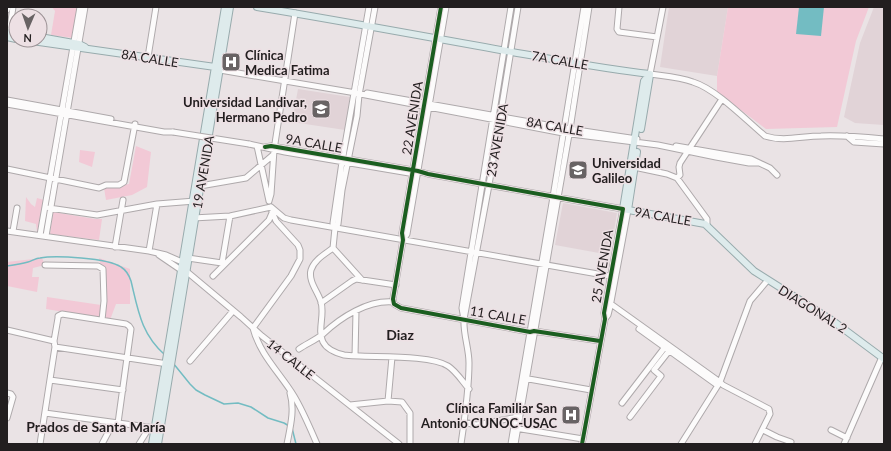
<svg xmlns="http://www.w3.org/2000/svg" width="891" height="451" font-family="Lato,sans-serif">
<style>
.built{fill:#e1d3d7}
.green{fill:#f2c9d6}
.water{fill:#73bcc2}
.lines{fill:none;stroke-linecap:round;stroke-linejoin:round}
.stream{stroke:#73bcc2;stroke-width:1.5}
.minor-casing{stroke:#aea9ab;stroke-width:7}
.major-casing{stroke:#98abad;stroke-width:8}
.minor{stroke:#fcfbfb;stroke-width:5}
.major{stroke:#deebec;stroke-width:6}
.minor-bridge-casing{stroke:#aea9ab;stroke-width:7;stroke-linecap:butt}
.minor-bridge{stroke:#fcfbfb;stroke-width:5}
.cycleway-casing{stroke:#ede0e4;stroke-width:6}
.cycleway{stroke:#1b5e20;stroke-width:4}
.labels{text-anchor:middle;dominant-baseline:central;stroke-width:3;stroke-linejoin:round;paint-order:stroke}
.poi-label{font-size:13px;font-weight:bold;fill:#221e1f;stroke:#ede0e4;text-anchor:start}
.street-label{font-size:13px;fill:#221e1f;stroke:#ede0e4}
.neighbourhood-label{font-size:14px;font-weight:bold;fill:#221e1f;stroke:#ede0e4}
</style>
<rect width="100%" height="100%" fill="#eae3e5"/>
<path class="built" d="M669 7H728L717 76 660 67Z
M874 7H884V125L855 123 844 117 860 43Z
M298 89 350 97 345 130 292 122Z
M563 203 617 213 610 255 555 245Z"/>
<path class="green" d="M52 7H77L73 38 51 35 55 11Z
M728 7H869L856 41 837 127 766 129 717 92V76Z
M136 146 151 152 147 187 132 195 106 200 104 188 129 184Z
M80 150 95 152 92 167 79 162Z
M26 197 31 204 35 207 37 198 44 200 41 230 37 232 36 224 25 221Z
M53 212 95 219H102L99 240 50 234Z
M42 258 45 265 33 268 32 277H39L37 292 7 286V262Z
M99 258 130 269V304H116L110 320 104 317 107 301Z
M47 297 101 305 100 318 46 309Z"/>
<path class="water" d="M799 7H824L821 36 796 34Z"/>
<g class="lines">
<path class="stream" d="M7 266C14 265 21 264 28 262 32 261 36 258 40 258 55 255 108 258 121 267 126 270 129 275 131 281 138 310 141 334 165 355
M173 363 190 384 196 390 205 395 224 404 238 403 251 407 268 418 284 423 289 426
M292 428 296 444"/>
<defs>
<path id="minor" d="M441 7 402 233 403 240 393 299 394 304 401 308 530 332 534 331 600 341
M619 7 617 29 619 32 657 37
M663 7 650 74C664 76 680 77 693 82 716 89 746 120 765 136 784 142 802 136 821 136 842 135 863 137 884 139
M7 10 8 7
M9 34 13 7
M148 57 156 7
M220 70 350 92 563 133 658 145 716 157 749 163H759
M367 93 570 129 637 139
M7 100 111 119
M7 104 164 132H173
M847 136 854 142 884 144
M249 144 285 152 415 174
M257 146 269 201
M676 146 751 159 770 168 777 175
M265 147 271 146 418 171 428 174 483 184 623 209 604 313 605 319 582 444
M634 167 667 174 677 178 707 219V225
M7 169 99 188 106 185H119L124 182 135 124
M677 178 680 175 679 167 680 163 722 99
M200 186 246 178 273 155
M269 201 271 194 274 150 295 13
M271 207 284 218 291 220 615 277
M49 208 97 215 157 204 195 201
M272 212 276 221 298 245 300 250V259L291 276 253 328C260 355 280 373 294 396 303 411 310 428 317 444
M193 218 230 216 271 207
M335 228 338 224 342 190 357 116 359 95 375 7
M7 231 149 251 166 255 182 262
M13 231 17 208
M40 235 80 7
M46 236 85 7
M403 240 407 234 446 7
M115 247 123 200
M333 248C325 254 314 260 311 270 308 281 318 292 321 302 325 315 317 330 323 342 327 350 336 353 344 355 369 358 429 354 448 366 456 371 462 381 469 389
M333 248 335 228 333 223 342 162 369 7
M333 248 362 280
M149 251 157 204
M159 255 181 270
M188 258 222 263
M45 265 98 266 103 269 104 301 102 320
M224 265 222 263 230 216
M186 271 241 317 262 336 399 444
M213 276 269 220 272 213
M321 303 352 281 356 279 396 285
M606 303 611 304 720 382 723 385 769 409 770 414 755 444
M464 319 462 308 511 7
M605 319 608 315 610 307 628 210
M639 329 717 385
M7 330 54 341
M55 347 168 364
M299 349C306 344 316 340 323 334 341 317 368 300 393 302
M355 356 356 311
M190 361 233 311
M523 378 591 390
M50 380 123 390
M7 393 11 394 13 397 7 418
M388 401 392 357
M622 403 665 347
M350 405 388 401 402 402 410 413V444
M45 413 155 428
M630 417 661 376 654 370 669 351
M464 422 476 425 518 417
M515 428 583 439
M763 430 777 437 791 442
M831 430 847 438
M40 444 55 347 54 341 58 318V316L62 314 126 324 129 326 131 329 118 423 111 427 102 444
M139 444 149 428
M287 444C290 428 295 410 290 393
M461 444C465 417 469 390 469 363 469 348 463 334 464 319L489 185 518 7
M511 444 553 197 584 7
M515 444 570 129 589 7
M681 444 720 382 750 301 767 281
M844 444 882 357"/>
<path id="major" d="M257 7C343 21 427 37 512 52 558 60 604 69 650 74
M7 32 16 33
M7 37 16 39
M40 37 79 44 85 47
M25 40 215 67
M650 74 644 81 623 209 705 224 754 271 833 321 884 359
M641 129 650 75
M628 210 637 152
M152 444 225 7
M158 444 230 7"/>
</defs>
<use href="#minor" class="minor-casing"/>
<use href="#major" class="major-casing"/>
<use href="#minor" class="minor"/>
<use href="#major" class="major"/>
<defs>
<path id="minor-bridge" d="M173 132 249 144"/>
</defs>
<use href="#minor-bridge" class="minor-bridge-casing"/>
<use href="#minor-bridge" class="minor-bridge"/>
<defs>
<path id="cycleway" d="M441 7 402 233 403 240 393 299 394 304 401 308 530 332 534 331 600 341
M265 147 271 146 418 171 428 174 483 184 623 209 604 313 605 319 582 444"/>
</defs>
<use href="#cycleway" class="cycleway-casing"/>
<use href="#cycleway" class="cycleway"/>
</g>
<defs>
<symbol id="hospital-square" viewBox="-11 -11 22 22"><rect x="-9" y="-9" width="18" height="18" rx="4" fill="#686364" stroke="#ede0e4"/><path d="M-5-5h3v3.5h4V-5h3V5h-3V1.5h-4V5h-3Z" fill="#fff"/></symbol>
<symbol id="university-square" viewBox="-11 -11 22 22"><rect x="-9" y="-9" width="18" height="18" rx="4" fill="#686364" stroke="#ede0e4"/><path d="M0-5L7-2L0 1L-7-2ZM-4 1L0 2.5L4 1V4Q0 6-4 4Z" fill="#fff"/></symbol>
</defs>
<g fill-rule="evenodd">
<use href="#hospital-square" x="220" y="51" width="22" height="22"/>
<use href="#university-square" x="310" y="98" width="22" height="22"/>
<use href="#university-square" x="567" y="159" width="22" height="22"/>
<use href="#hospital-square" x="560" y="404" width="22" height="22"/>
</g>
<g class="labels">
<g class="poi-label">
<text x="245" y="55">Clínica<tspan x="245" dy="15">Medica Fatima</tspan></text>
<text x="307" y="102" text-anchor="end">Universidad Landivar,<tspan x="307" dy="15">Hermano Pedro</tspan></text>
<text x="592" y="163">Universidad<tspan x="592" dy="15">Galileo</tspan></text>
<text x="557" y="408" text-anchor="end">Clínica Familiar San<tspan x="557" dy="15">Antonio CUNOC-USAC</tspan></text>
</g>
<g class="street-label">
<text transform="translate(150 58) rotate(9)">8A CALLE</text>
<text transform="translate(560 60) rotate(10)">7A CALLE</text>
<text transform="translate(412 118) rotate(-81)">22 AVENIDA</text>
<text transform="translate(555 126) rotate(10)">8A CALLE</text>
<text transform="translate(497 140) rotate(-80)">23 AVENIDA</text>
<text transform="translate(314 143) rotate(10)">9A CALLE</text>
<text transform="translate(203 172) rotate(-80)">19 AVENIDA</text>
<text transform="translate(663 216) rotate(10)">9A CALLE</text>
<text transform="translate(602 266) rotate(-80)">25 AVENIDA</text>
<text transform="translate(813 309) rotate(32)">DIAGONAL 2</text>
<text transform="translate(498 315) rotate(10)">11 CALLE</text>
<text transform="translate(291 359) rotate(38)">14 CALLE</text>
</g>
<g class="neighbourhood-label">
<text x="400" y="334">Diaz</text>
<text x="96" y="426">Prados de Santa María</text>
</g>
</g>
<rect width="891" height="451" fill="none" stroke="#221e1f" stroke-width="16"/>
<g transform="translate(28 28) rotate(182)"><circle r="19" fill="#ede0e4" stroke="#9c9295"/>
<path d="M0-3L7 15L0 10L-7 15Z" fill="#686364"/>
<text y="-6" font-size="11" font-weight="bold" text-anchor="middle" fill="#221e1f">N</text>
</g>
</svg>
